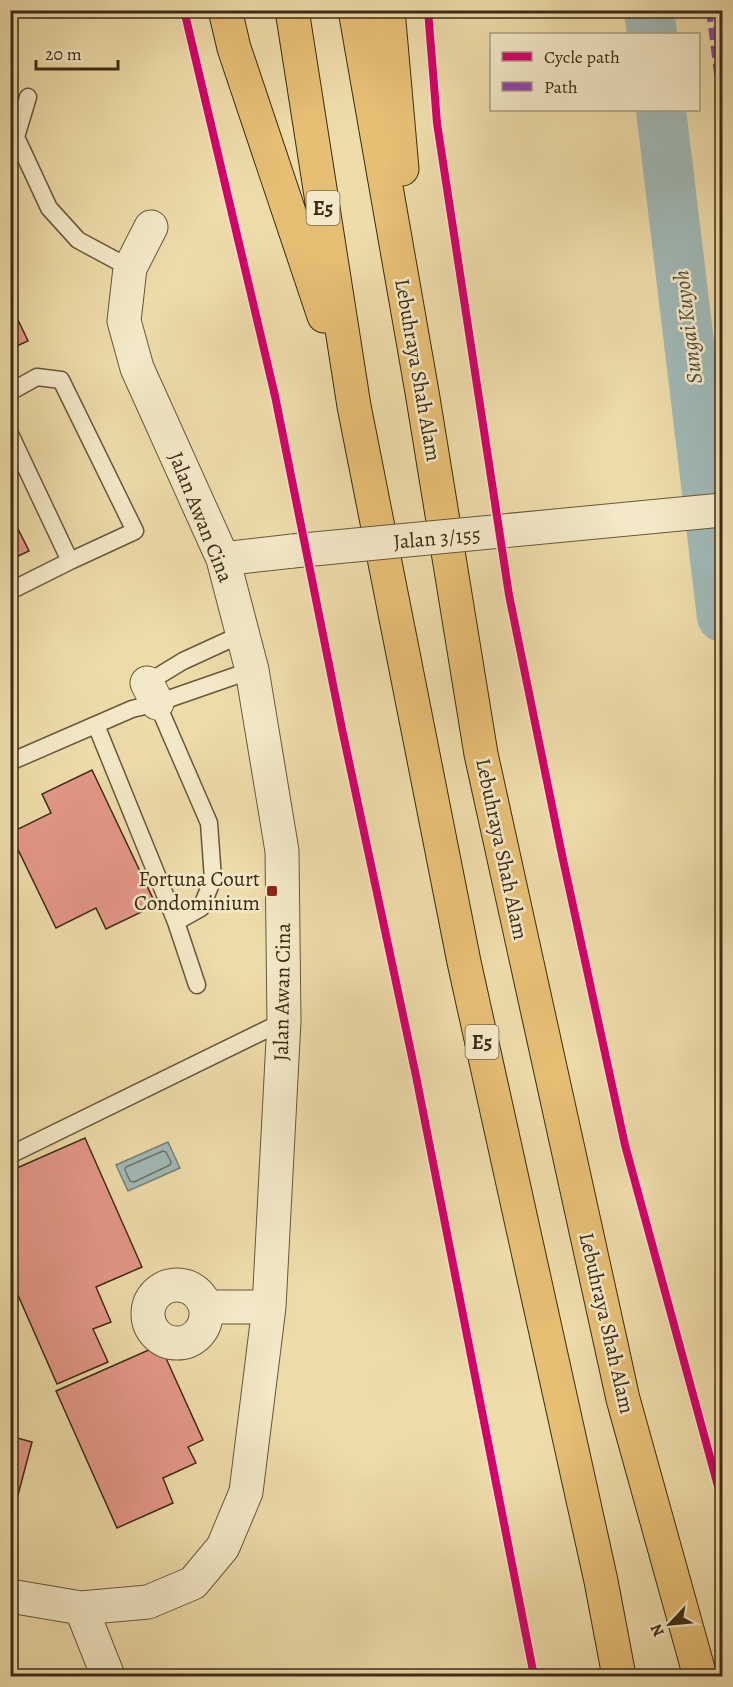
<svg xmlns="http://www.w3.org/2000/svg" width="733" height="1687" font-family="Alegreya,serif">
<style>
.water{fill:#a0b8b5;stroke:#788075;stroke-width:1.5}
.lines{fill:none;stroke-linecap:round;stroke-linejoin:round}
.shore{stroke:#6e7266;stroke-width:1.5}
.river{stroke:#a0b8b5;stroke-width:50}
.building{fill:#e49788;stroke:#3d2b16;stroke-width:1.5}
.service-casing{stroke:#69573b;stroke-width:19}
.minor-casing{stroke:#69573b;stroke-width:35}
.motorway-casing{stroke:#3d2b16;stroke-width:35}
.service{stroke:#f3e8c7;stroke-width:16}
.minor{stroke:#f3e8c7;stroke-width:33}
.motorway{stroke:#e6be74;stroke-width:33}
.minor-bridge-casing{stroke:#69573b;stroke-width:35;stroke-linecap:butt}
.minor-bridge{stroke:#f3e8c7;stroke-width:33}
.quiet{stroke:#8e44ad;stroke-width:6;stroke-dasharray:12 6;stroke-linecap:butt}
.cycleway-casing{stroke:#f3e8c7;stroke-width:11}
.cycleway{stroke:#d6006c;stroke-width:8}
.poi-dot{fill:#8f2418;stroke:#f3e8c7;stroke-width:2}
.labels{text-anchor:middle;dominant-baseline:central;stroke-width:5;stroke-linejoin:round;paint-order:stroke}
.shield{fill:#f3e8c7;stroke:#74644b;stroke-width:1.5}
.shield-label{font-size:20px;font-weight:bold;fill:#3d2b16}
.street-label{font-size:21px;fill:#3d2b16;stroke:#f3e8c7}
.poi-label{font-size:21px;fill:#3d2b16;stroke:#f3e8c7;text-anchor:end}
.water-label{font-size:22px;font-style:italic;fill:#564e3e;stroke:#f3e8c7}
</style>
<rect width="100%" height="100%" fill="#eddba9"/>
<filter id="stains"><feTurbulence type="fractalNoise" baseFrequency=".00333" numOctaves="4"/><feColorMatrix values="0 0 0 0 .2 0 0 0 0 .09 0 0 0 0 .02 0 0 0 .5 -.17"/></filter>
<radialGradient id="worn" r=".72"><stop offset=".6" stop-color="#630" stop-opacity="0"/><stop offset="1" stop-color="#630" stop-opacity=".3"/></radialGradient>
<path class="water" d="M168 1142 180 1168 128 1191 116 1165Z"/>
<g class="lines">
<path class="shore" d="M163 1151 166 1152 171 1162 170 1165 134 1182 130 1181 125 1170 126 1167Z"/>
<path class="river" d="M649 10 652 34
M661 110 722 617"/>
</g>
<path class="building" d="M10 303 28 341 10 349Z
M10 513 29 551 10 560Z
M92 770 156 905 106 929 96 908 56 928 10 833 51 813 42 794Z
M85 1138 142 1267 96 1287 111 1322 93 1329 108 1362 57 1384 10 1277V1171Z
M160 1345 203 1440 188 1447 196 1463 163 1478 173 1503 117 1528 56 1391Z
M10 1436 32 1442 13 1514 10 1513Z"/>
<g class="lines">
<defs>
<path id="service" d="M28 97 16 137 49 208 78 240 130 268
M10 392 37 377 61 380 135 531 70 561 10 591
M10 434 70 561
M145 688 147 683 183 661 242 634
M157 703 209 823 213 879 201 908 176 922
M96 725 176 922 197 985
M10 762 132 709 157 703 252 670
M10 1155 284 1021"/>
<path id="minor" d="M223 559 293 551
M147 683 157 703
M148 1314a29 29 0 1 1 58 0a29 29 0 1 1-58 0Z
M206 1307H269
M10 1596 81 1608 148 1602 193 1583 223 1547 246 1492 269 1307 284 1021 282 851 252 670 223 559 137 368 124 321 130 268 151 227
M81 1608 108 1676"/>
<path id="motorway" d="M225 10 234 48 324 316
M292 10 354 406 464 962 601 1581 619 1676
M355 10 422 392 481 754 623 1399 700 1676
M388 10 402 169"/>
</defs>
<use href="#service" class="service-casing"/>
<use href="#minor" class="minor-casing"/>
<use href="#motorway" class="motorway-casing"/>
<use href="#service" class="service"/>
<use href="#minor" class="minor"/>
<use href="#motorway" class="motorway"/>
<defs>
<path id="minor-bridge" d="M293 551 722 510"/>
</defs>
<use href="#minor-bridge" class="minor-bridge-casing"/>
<use href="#minor-bridge" class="minor-bridge"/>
<path class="quiet" d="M709 10 722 112"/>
<defs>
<path id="cycleway" d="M184 10 275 396 342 729 416 1076 534 1676
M428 10 437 123 509 595 562 855 625 1145 722 1501"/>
</defs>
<use href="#cycleway" class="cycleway-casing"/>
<use href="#cycleway" class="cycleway"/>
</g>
<rect class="poi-dot" x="266" y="885" width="12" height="12" rx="3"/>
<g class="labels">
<g class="shield">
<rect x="306.5" y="191" width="33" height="34" rx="4.5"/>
<rect x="465.5" y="1025" width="33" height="34" rx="4.5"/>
</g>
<g class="shield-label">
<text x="323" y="208">E5</text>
<text x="482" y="1042">E5</text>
</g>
<g class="street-label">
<text transform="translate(418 370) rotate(80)">Lebuhraya Shah Alam</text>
<text transform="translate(201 517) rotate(68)">Jalan Awan Cina</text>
<text transform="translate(437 538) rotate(-5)">Jalan 3/155</text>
<text transform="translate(502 849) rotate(78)">Lebuhraya Shah Alam</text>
<text transform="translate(282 992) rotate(-89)">Jalan Awan Cina</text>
<text transform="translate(607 1323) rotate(77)">Lebuhraya Shah Alam</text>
</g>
<g class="poi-label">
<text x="260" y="879">Fortuna Court<tspan x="260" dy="24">Condominium</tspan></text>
</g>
<g class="water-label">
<text transform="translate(688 327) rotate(-97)">Sungai Kuyoh</text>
</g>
</g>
<rect width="733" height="1687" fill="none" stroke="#eddba9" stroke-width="36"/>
<rect x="12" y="12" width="709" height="1663" fill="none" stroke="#3d2b16" stroke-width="3"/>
<rect x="18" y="18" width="697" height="1651" fill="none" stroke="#3d2b16" stroke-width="1.5"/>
<rect x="490" y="33" width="210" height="78" fill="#f3e8c7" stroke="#aa9c80" stroke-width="1.5"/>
<rect x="502" y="52" width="30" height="9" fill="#d6006c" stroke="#aa9c80" stroke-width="1.5"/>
<text x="544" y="63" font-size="18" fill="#3d2b16">Cycle path</text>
<rect x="502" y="82" width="30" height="9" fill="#8e44ad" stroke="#aa9c80" stroke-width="1.5"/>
<text x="544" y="93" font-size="18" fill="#3d2b16">Path</text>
<g transform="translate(670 1624) rotate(244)" stroke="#f3e8c7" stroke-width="4.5" paint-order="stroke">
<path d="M0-4.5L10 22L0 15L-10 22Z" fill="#3d2b16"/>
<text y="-9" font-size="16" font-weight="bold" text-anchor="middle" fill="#3d2b16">N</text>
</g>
<path d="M36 60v9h82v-9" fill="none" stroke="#3d2b16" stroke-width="3"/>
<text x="45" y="60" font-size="18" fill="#3d2b16" stroke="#f3e8c7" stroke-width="4.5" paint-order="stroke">20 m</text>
<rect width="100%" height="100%" filter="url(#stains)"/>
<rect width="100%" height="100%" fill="url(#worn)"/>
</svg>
